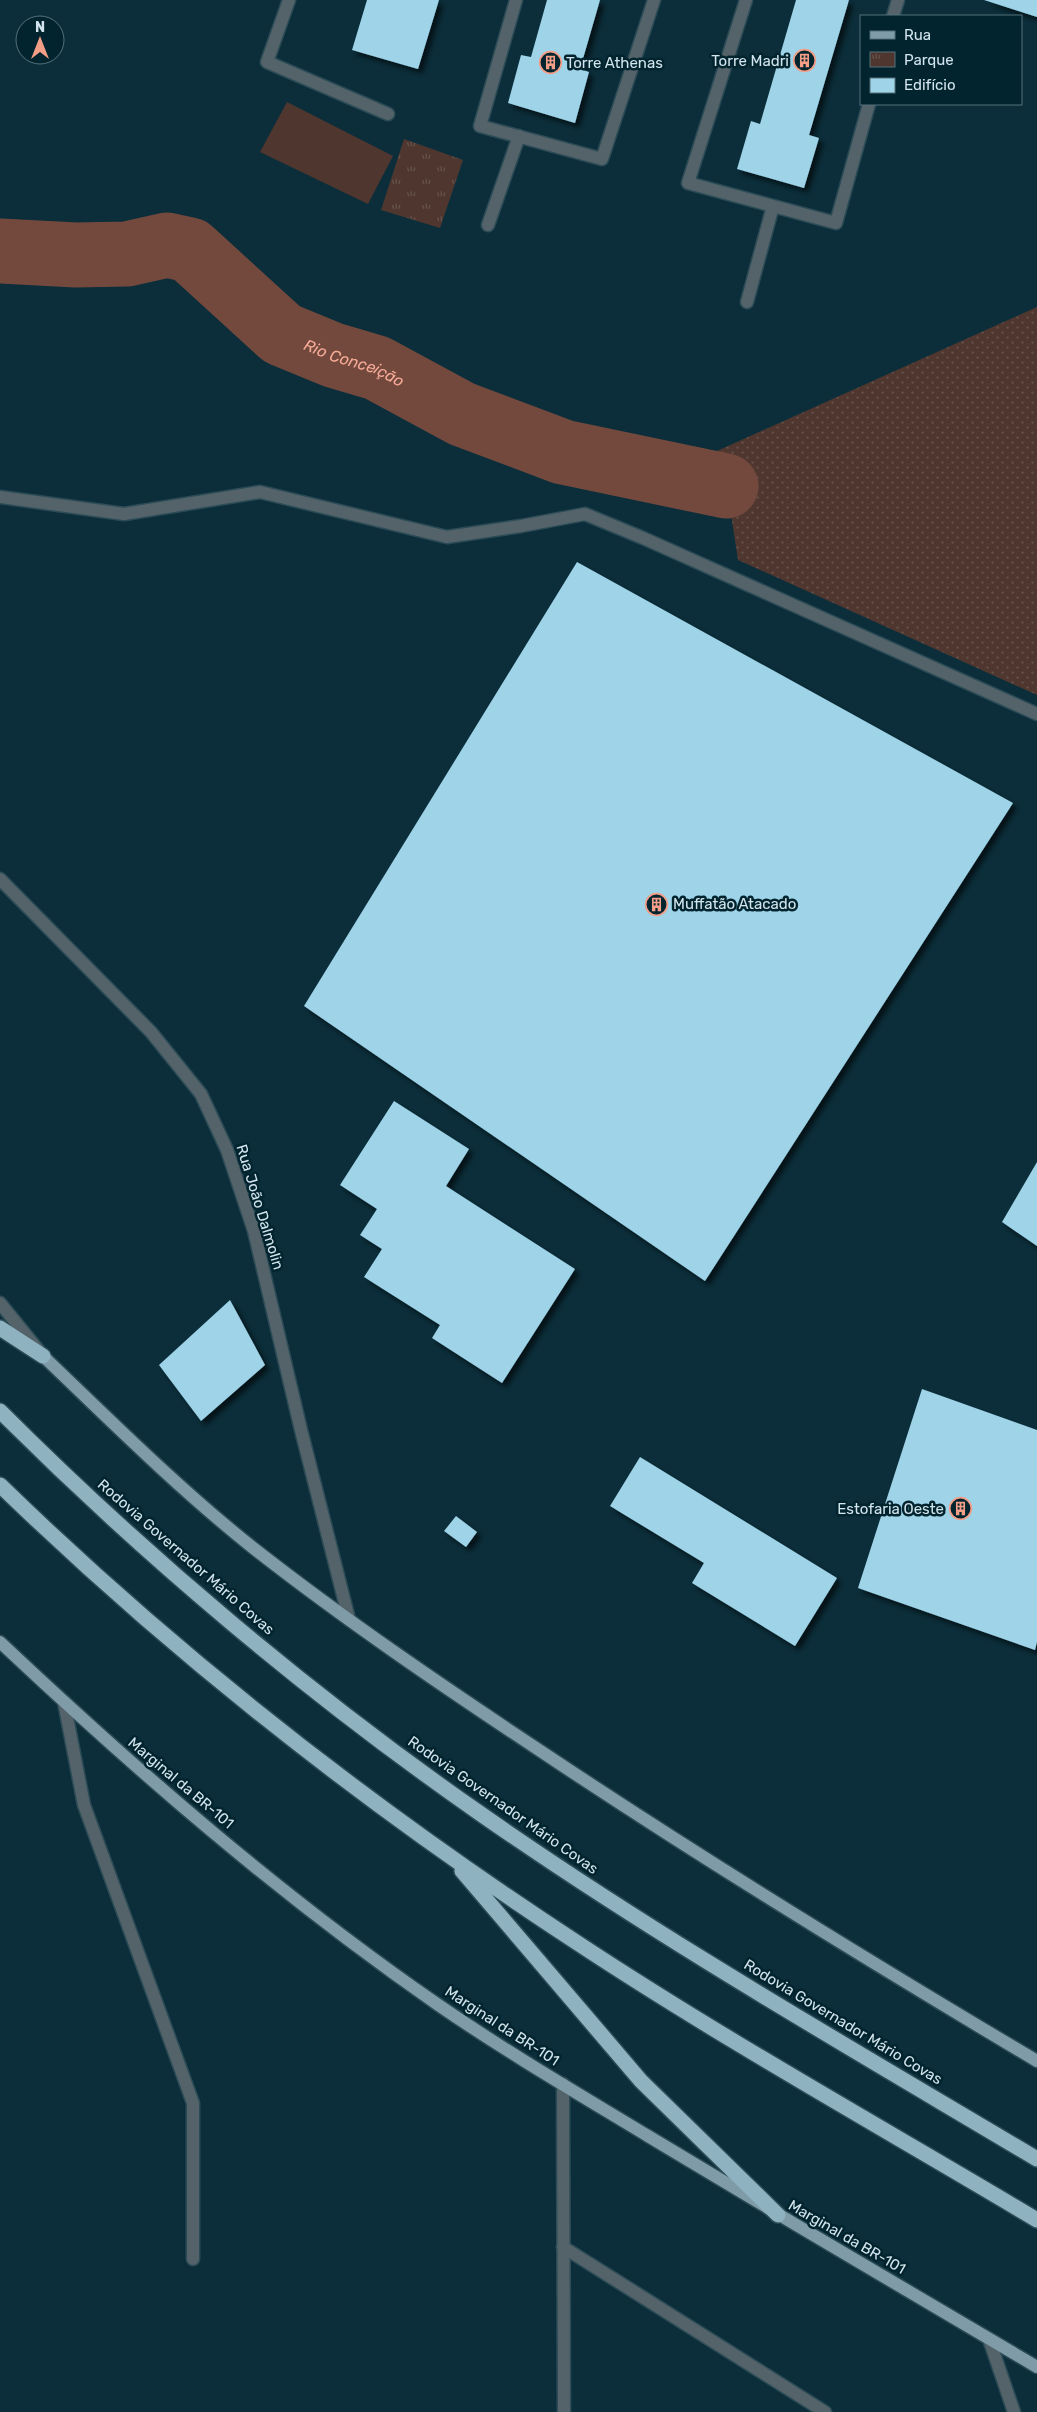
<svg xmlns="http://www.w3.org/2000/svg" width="1037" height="2412" font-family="Rubik,sans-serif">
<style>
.grass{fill:url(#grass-dots)}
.park{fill:url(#park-tufts)}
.pitch{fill:#4f362f}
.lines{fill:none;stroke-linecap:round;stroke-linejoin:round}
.river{stroke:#74493d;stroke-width:65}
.building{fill:#9ed3e8;filter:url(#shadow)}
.service-casing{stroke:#2b4b56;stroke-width:15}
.minor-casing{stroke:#2b4b56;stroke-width:15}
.primary-casing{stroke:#2b4b56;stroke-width:15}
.motorway-casing{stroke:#2b4b56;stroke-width:18}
.service{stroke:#546369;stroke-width:12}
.minor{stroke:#546369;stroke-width:12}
.primary{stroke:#7e9ba7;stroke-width:12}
.motorway{stroke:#8eb2c0;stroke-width:15}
.labels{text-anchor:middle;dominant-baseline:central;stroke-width:5;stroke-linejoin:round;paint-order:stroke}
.poi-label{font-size:15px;fill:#d2e4ec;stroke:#01242f;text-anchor:end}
.street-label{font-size:15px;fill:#d2e4ec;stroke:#01242f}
.water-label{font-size:16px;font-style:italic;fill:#f6ab98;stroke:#01242f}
</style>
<defs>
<pattern id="grass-dots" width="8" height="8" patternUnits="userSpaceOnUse" patternTransform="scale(1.25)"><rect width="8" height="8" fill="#4f362f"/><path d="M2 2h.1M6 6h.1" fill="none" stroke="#67534d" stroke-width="1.8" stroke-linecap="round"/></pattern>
<pattern id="park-tufts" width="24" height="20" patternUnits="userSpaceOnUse" patternTransform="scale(1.25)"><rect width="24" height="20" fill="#4f362f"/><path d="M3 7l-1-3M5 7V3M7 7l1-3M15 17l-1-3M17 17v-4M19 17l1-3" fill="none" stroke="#67534d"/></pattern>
<filter id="shadow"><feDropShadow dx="4.5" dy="4.5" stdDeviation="2.5" flood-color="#0009"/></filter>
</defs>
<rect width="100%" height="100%" fill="#0b2e3a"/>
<path class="grass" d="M1037 307V695L738 560 729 501 717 451Z"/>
<path class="park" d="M404 139 463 160 440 228 381 210Z"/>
<path class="pitch" d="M287 102 393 156 368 204 260 152Z"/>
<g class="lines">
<path class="river" id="s1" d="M0 251 76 255 127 254 167 245 190 250 282 334 333 355 377 368 462 414 563 452 726 486"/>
</g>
<path class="building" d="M367 0H439L418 69 352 50Z
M547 0H600L580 69 589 72 575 123 508 103 521 55 531 57Z
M796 0H849L809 135 819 138 804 188 737 169 751 121 760 124Z
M984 0H1037V17Z
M577 562 1013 803 705 1281 304 1006Z
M394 1101 469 1149 446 1186 575 1269 502 1383 432 1338 440 1325 364 1277 382 1249 360 1235 377 1209 340 1185Z
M1037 1162V1246L1002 1222Z
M230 1300 265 1365 201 1421 159 1365Z
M922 1389 1037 1430V1642L1035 1650 858 1588Z
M640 1457 837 1578 795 1646 692 1583 704 1563 610 1506Z
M456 1516 477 1532 466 1547 444 1531Z"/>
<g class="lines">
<defs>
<path id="service" d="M0 497 124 514 260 492 447 537 521 526 585 514 643 538 1037 714
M0 1303 39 1351
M64 1702 84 1805 193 2103V2259
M563 2084 564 2412
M563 2247 825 2412
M989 2339 1014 2412"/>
<path id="minor" d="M289 0 267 62 388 114
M516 0 480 126 602 159 654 0
M746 0 688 183 836 223 869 104
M893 16 898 0
M488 225 519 136
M747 302 773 206
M0 879 151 1032 201 1094 227 1150 254 1231 301 1430 349 1619"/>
<path id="primary" d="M43 1356C111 1421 178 1488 252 1547 345 1620 444 1687 542 1752 704 1860 870 1962 1037 2061
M0 1642C138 1772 281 1896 437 2004 505 2051 577 2093 648 2136 777 2214 907 2291 1037 2367"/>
<path id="motorway" d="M0 1328 43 1356
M0 1411C145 1556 310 1695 478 1812 658 1938 849 2047 1037 2159
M0 1485C176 1656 371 1808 576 1942 726 2041 883 2128 1037 2220
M462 1871 641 2081 778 2215"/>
</defs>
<use href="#service" class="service-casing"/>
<use href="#minor" class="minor-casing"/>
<use href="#primary" class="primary-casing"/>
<use href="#motorway" class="motorway-casing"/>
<use href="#service" class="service"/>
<use href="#minor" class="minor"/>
<use href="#primary" class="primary"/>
<use href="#motorway" class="motorway"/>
</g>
<defs>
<symbol id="building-ring" viewBox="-11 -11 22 22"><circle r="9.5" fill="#01242f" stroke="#f49e87" stroke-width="1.5"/><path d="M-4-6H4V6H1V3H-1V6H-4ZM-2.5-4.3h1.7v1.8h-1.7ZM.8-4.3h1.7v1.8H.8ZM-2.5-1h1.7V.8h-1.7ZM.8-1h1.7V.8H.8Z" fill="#f49e87"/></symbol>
</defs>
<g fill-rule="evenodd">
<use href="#building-ring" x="792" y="48" width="25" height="25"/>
<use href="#building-ring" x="538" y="50" width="25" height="25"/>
<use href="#building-ring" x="644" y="892" width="25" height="25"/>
<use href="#building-ring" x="948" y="1496" width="25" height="25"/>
</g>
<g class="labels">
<g class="poi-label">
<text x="789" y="61">Torre Madri</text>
<text x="566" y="63" text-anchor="start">Torre Athenas</text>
<text x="673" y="904" text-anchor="start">Muffatão Atacado</text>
<text x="944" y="1509">Estofaria Oeste</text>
</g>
<g class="street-label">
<text transform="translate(260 1207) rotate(73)">Rua João Dalmolin</text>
<text transform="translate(186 1557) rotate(41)">Rodovia Governador Mário Covas</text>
<text transform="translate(181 1783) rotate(40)">Marginal da BR-101</text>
<text transform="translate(503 1805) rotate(35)">Rodovia Governador Mário Covas</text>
<text transform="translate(843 2022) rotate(31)">Rodovia Governador Mário Covas</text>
<text transform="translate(502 2026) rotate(33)">Marginal da BR-101</text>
<text transform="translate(847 2237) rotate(30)">Marginal da BR-101</text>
</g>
<g class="water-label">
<text stroke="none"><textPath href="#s1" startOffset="394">Rio Conceição</textPath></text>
</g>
</g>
<rect x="860" y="15" width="162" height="90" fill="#01242f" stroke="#55717b"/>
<rect x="870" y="31" width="25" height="8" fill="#7e9ba7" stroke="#55717b"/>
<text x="904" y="40" font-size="15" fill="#d2e4ec">Rua</text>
<rect x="870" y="52" width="25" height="15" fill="url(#park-tufts)" stroke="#55717b"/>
<text x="904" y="65" font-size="15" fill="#d2e4ec">Parque</text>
<rect x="870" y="78" width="25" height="15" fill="#9ed3e8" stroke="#55717b"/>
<text x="904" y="90" font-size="15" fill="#d2e4ec">Edifício</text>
<g transform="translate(40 40)"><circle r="24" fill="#01242f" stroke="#55717b"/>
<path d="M0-4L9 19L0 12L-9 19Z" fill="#f49e87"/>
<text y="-8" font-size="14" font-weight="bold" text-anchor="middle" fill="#d2e4ec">N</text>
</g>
</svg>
